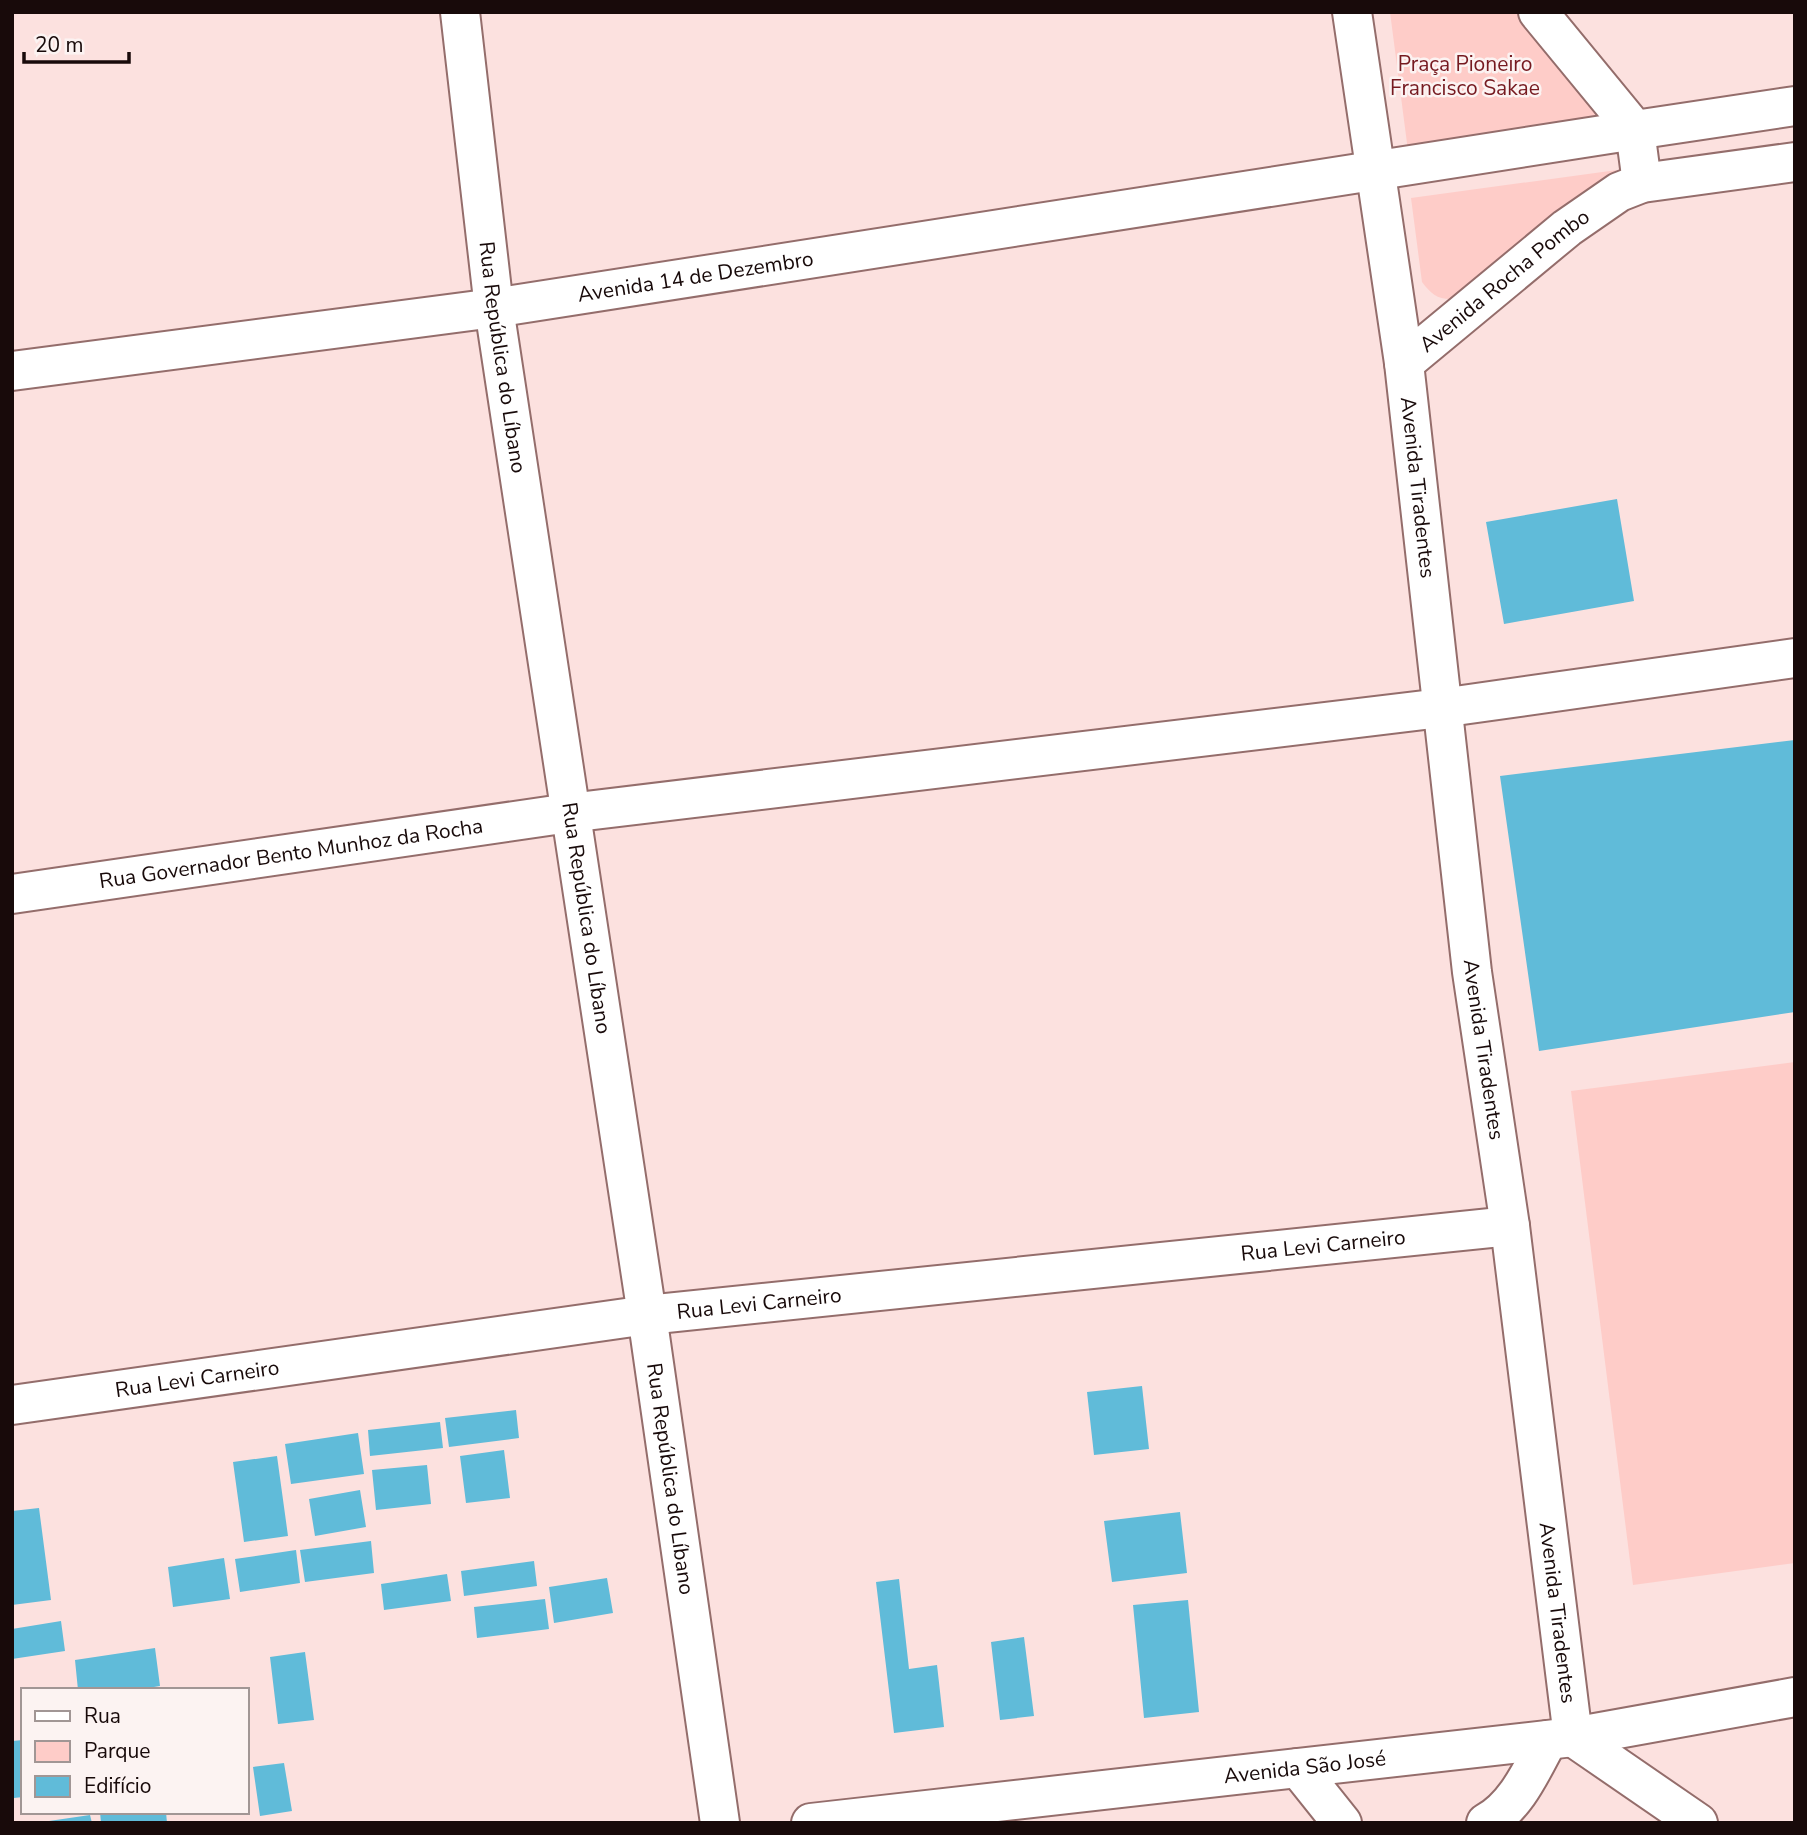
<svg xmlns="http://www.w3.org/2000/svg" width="1807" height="1835" font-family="'Nunito Sans',sans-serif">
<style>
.green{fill:#feccc8}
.building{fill:#60bbd9}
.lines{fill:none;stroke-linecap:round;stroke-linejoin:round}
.minor-casing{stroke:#946d6b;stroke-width:42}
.major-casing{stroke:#946d6b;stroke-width:42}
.minor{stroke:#fff;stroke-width:38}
.major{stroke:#fff;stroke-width:38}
.labels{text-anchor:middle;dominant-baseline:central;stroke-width:5;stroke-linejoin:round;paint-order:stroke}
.park-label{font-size:21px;fill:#761a20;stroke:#fcf3f2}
.street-label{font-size:21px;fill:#180a0a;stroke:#fcf3f2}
</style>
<rect width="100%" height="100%" fill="#fce1df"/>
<path class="green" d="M1390 12H1520L1613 115 1408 151Z
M1617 170 1454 299C1438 300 1431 294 1422 282L1411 198Z
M1795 1062V1563L1633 1585 1571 1091Z"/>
<path class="building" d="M1617 499 1634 601 1504 624 1486 522Z
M1795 740V1012L1539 1051 1500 776Z
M1142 1386 1149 1449 1094 1455 1087 1392Z
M516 1410 519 1438 449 1447 445 1418Z
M440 1422 443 1448 370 1456 368 1430Z
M358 1433 364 1474 291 1484 285 1444Z
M504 1450 510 1498 466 1503 460 1456Z
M277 1456 288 1536 244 1542 233 1462Z
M427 1465 431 1504 376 1510 372 1470Z
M360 1490 366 1527 315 1536 309 1499Z
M39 1508 51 1600 12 1605V1511Z
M1180 1512 1187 1573 1112 1582 1104 1521Z
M371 1541 374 1573 305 1582 300 1550Z
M296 1550 300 1583 240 1592 235 1559Z
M224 1558 230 1599 173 1607 168 1567Z
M534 1561 537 1586 464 1596 461 1571Z
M447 1574 451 1601 384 1610 381 1584Z
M607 1578 613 1613 554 1623 549 1587Z
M899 1579 909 1669 937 1665 944 1727 894 1733 876 1582Z
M545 1599 549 1629 477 1638 474 1607Z
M1188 1600 1199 1712 1144 1718 1133 1605Z
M61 1621 65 1651 12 1659V1629Z
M1024 1637 1034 1716 1000 1720 991 1642Z
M155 1648 160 1686 136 1690H78L75 1660Z
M305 1652 314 1720 278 1724 270 1657Z
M23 1740V1797L14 1798 12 1741Z
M284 1763 292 1811 260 1816 253 1767Z
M100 1812H166L167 1823H101Z
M90 1815 92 1823H49V1821Z"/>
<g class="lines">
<defs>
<g id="minor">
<path id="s1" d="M460 12 494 308 647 1315 720 1823"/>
<path id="s2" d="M1352 12 1404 363 1472 972 1510 1226 1573 1737 1698 1823"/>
<path d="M1538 12 1635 130 1795 106"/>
<path id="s3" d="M1404 363 1567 228 1619 192 1642 183 1795 162"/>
<path id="s4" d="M12 371 494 308 1635 130 1642 183"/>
<path id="s5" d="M12 894 569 813 1441 708 1795 658"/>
<path id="s6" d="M12 1405 647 1315 1510 1226"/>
<path d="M1298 1768 1342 1823"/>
<path d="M1486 1823C1517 1806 1532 1769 1548 1740"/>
</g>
<g id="major">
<path id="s7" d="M811 1823 1573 1737 1795 1697"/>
</g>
</defs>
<use href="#minor" class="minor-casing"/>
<use href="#major" class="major-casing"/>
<use href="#minor" class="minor"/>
<use href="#major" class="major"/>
</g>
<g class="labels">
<g class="park-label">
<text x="1465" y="64">Praça Pioneiro<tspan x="1465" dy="24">Francisco Sakae</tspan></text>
</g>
<g class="street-label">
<text stroke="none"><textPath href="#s4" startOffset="690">Avenida 14 de Dezembro</textPath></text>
<text stroke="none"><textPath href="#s3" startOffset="130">Avenida Rocha Pombo</textPath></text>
<text stroke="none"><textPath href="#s1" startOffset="348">Rua República do Líbano</textPath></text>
<text stroke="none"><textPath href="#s2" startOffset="480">Avenida Tiradentes</textPath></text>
<text stroke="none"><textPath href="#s5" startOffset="282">Rua Governador Bento Munhoz da Rocha</textPath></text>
<text stroke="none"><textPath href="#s1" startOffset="915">Rua República do Líbano</textPath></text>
<text stroke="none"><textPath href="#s2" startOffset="1046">Avenida Tiradentes</textPath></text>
<text stroke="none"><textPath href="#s6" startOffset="1321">Rua Levi Carneiro</textPath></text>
<text stroke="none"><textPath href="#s6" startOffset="754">Rua Levi Carneiro</textPath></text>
<text stroke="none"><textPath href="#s6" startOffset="187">Rua Levi Carneiro</textPath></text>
<text stroke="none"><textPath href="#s1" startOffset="1482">Rua República do Líbano</textPath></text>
<text stroke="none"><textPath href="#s2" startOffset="1614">Avenida Tiradentes</textPath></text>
<text stroke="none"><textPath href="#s7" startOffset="497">Avenida São José</textPath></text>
</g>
</g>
<rect width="1807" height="1835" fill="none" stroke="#180a0a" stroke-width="28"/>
<rect x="21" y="1688" width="228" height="126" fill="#fcf3f2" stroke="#a19695" stroke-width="2"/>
<rect x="35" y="1711" width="35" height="10" fill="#ffffff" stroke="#a19695" stroke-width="2"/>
<text x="84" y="1723" font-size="21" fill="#180a0a">Rua</text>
<rect x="35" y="1741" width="35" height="21" fill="#feccc8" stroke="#a19695" stroke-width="2"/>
<text x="84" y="1758" font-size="21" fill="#180a0a">Parque</text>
<rect x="35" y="1776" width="35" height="21" fill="#60bbd9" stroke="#a19695" stroke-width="2"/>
<text x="84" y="1793" font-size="21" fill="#180a0a">Edifício</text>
<path d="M24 52v10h105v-10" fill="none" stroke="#180a0a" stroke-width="3.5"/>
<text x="35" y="52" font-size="21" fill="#180a0a" stroke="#fcf3f2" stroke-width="5" paint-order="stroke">20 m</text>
</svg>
